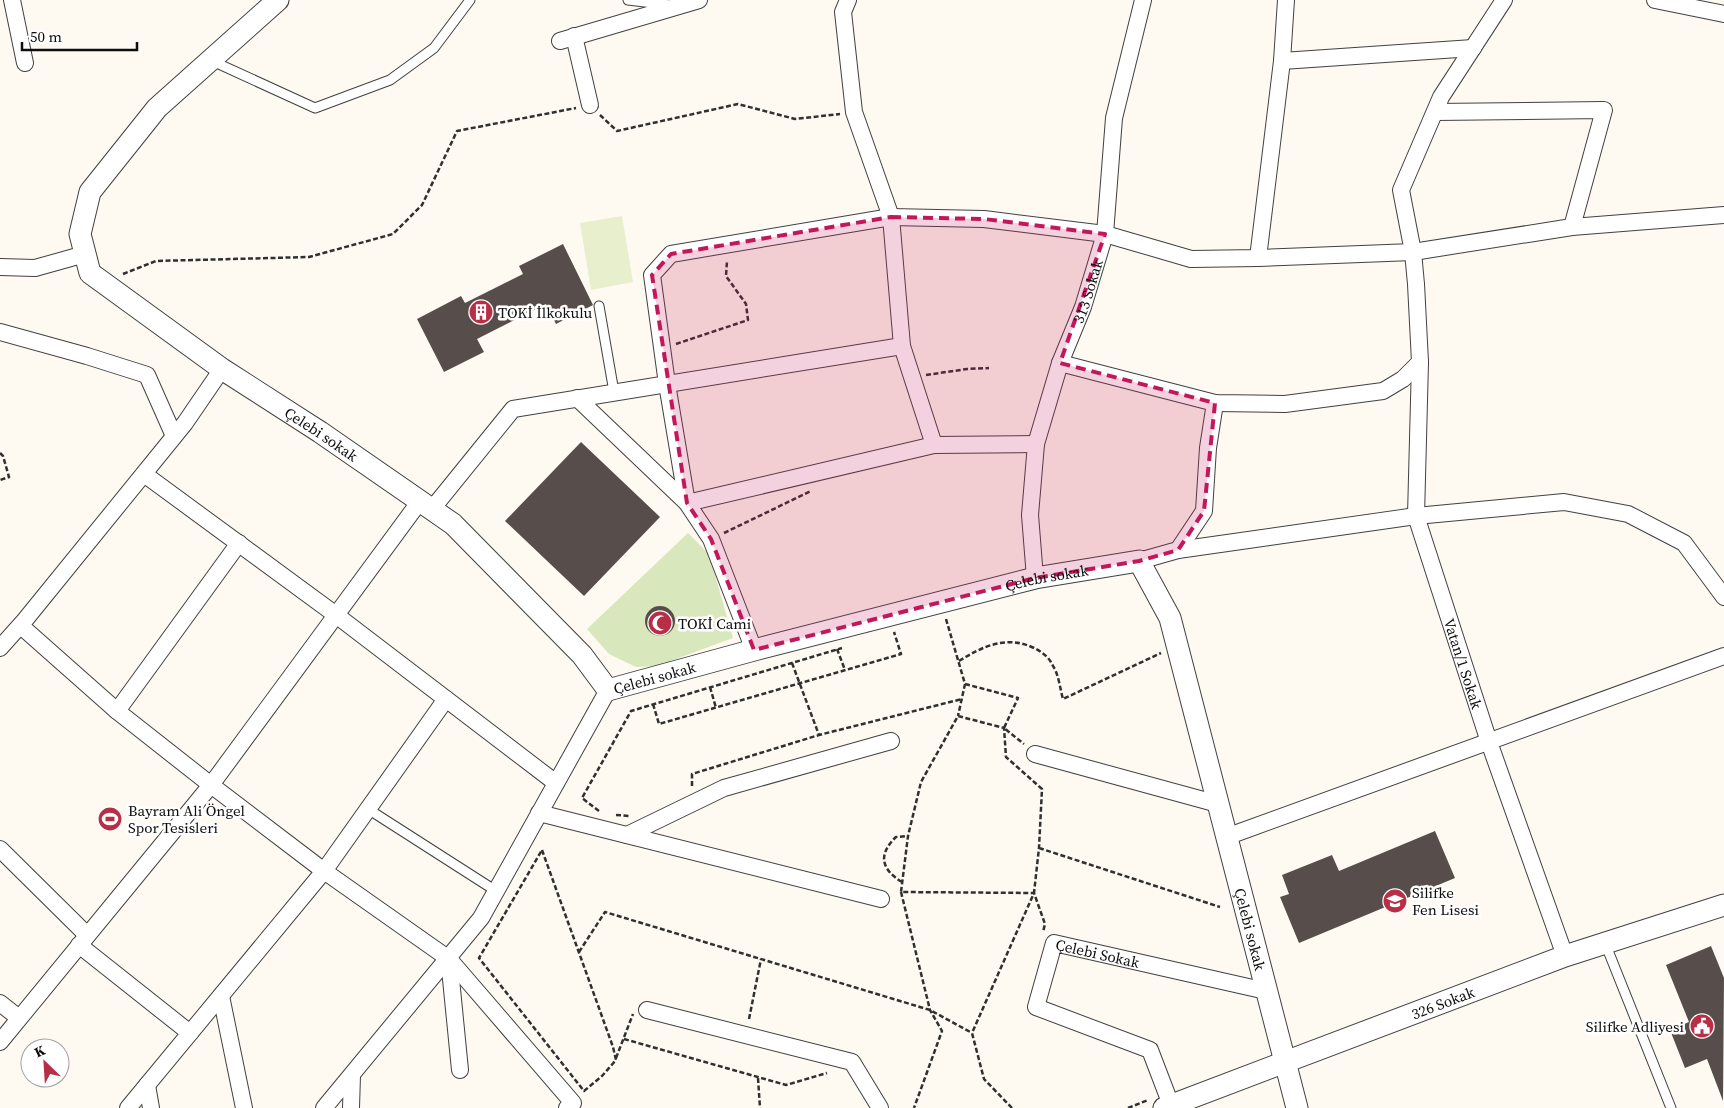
<svg xmlns="http://www.w3.org/2000/svg" width="1724" height="1108" font-family="'Source Serif 4',serif">
<style>
.green{fill:#d8e7bc}
.pitch{fill:#e7efcd}
.building{fill:#574e4b}
.lines{fill:none;stroke-linecap:round;stroke-linejoin:round}
.service-casing{stroke:#414141;stroke-width:11}
.minor-casing{stroke:#414141;stroke-width:18}
.tertiary-casing{stroke:#414141;stroke-width:23}
.path{stroke:#303030;stroke-width:2.5;stroke-dasharray:5 2.5;stroke-linecap:butt}
.service{stroke:#fff;stroke-width:9}
.minor{stroke:#fff;stroke-width:16}
.tertiary{stroke:#fff;stroke-width:21}
.marked{fill:#c2185b;fill-opacity:0.2;stroke:#c2185b;stroke-width:4;stroke-dasharray:10 6;stroke-linejoin:round}
.labels{text-anchor:middle;dominant-baseline:central;stroke-width:5;stroke-linejoin:round;paint-order:stroke}
.street-label{font-size:15px;fill:#0e0e0e;stroke:#fff}
.poi-label{font-size:15px;fill:#0e0e0e;stroke:#fff;text-anchor:start}
</style>
<rect width="100%" height="100%" fill="#fefaf1"/>
<path class="green" d="M688 533 709 554 733 638 657 666 636 667 609 654 587 629Z"/>
<path class="pitch" d="M622 216 633 282 591 290 580 223Z"/>
<path class="building" d="M563 244 593 305 556 324 546 304 477 339 484 352 444 372 417 319 461 296 465 303 523 274 519 266Z
M581 442 660 517 584 596 505 521Z
M645 621a15 15 0 1 1 30 0a15 15 0 1 1-30 0Z
M1435 831 1455 878 1299 943 1280 897 1289 894 1282 875 1332 855 1339 871Z
M1711 946 1724 978 1723 1101 1707 1059 1685 1068 1670 1030 1689 1022 1666 965Z"/>
<g class="lines">
<defs>
<path id="service" d="M628 0 670 5
M210 60 315 108 390 80 434 48 470 0
M599 306 614 392
M368 809 496 891
M1605 943 1671 1108"/>
<g id="minor">
<path d="M12 0 25 63"/>
<path d="M848 0 843 12 854 112 891 217 902 346 934 445 1036 444"/>
<path d="M1655 0 1724 14"/>
<path d="M574 36 590 105"/>
<path d="M560 41 699 0"/>
<path d="M1282 61 1473 48"/>
<path d="M1435 112 1604 110 1572 227"/>
<path d="M1258 258 1282 61 1286 0"/>
<path d="M0 267 35 268 85 254"/>
<path d="M0 332 87 356 147 375 174 436"/>
<path id="s1" d="M1420 362 1416 516 1489 742 1565 956"/>
<path d="M1060 363 1215 403 1285 404 1383 391 1403 379 1420 362 1416 284 1413 252 1401 190 1441 97 1504 0"/>
<path d="M577 398 687 503 711 539 754 650"/>
<path d="M934 445 687 503 667 384 652 275 671 254 891 217 984 219 1105 234 1191 259 1258 258 1413 252 1572 227 1724 215"/>
<path d="M144 474 336 615 556 783"/>
<path d="M432 509 513 409 902 346"/>
<path d="M1178 550 1416 516 1564 502 1628 514 1684 543 1724 597"/>
<path d="M1139 561 1178 550 1204 511 1208 448 1215 403"/>
<path id="s2" d="M1035 578 1030 515 1036 444 1060 363 1083 307 1105 234 1114 118 1143 0"/>
<path d="M21 626 117 711 211 785 324 871 449 959 573 1103 567 1108"/>
<path d="M0 648 25 620 185 423 222 369"/>
<path d="M117 711 239 543"/>
<path d="M1035 754 1218 804"/>
<path d="M539 813 881 899"/>
<path d="M627 835 724 788 891 741"/>
<path d="M1226 837 1724 656"/>
<path d="M0 849 87 935"/>
<path d="M79 945 190 1033"/>
<path d="M449 959 460 1070"/>
<path d="M221 996 244 1108"/>
<path d="M0 1003 19 1018"/>
<path d="M647 1010 852 1062 880 1108"/>
<path d="M0 1042 211 785 420 501"/>
<path d="M147 1085 151 1108"/>
<path id="s3" d="M1171 1105 1150 1050 1036 1007 1054 943 1266 991"/>
<path d="M128 1108 324 871 446 699"/>
<path d="M324 1108 481 918 608 690"/>
<path d="M351 1108 352 1075"/>
</g>
<g id="tertiary">
<path id="s4" d="M278 0 157 108 90 192 80 234 90 273 222 369 320 432 453 524 582 655 608 690 754 650 1035 578 1139 561 1170 618 1297 1108"/>
<path id="s5" d="M1164 1108 1565 956 1724 905"/>
</g>
</defs>
<use href="#service" class="service-casing"/>
<use href="#minor" class="minor-casing"/>
<use href="#tertiary" class="tertiary-casing"/>
<path class="path" d="M600 115 617 131 738 104 795 119 840 114
M123 274 156 261 309 257 393 234 422 205 457 131 576 108
M676 344 748 320 746 304 726 276 727 261
M926 375 967 369 989 368
M0 453 3 456 9 477 0 480
M724 533 811 491
M946 619 965 684 958 716
M837 649 845 670
M959 661C983 646 1007 635 1034 648 1042 652 1049 657 1053 666 1059 675 1060 689 1063 699L1161 653
M792 663 819 735 962 699
M965 684 1018 698 1004 728 1024 744
M710 687 716 708
M653 704 659 724 901 654 894 632
M692 786V774L819 735
M599 811 582 798 631 711 842 648
M616 815 630 816
M1039 848 1220 907
M542 850 613 1047 616 1060 602 1076 584 1091 479 958Z
M902 882C882 870 877 855 896 837L908 836
M901 892 930 1010 942 1031 914 1108
M579 952 605 912 930 1010 972 1033
M749 1019 761 959
M624 1039 786 1085 827 1073
M616 1058 633 1014
M758 1078 760 1108
M1012 1108 984 1079 972 1033 1034 893 1039 848 1042 789 1006 757 1004 728 958 716 921 782 908 836 901 892 1034 893 1045 924 1043 932
M1128 1108 1148 1100"/>
<use href="#service" class="service"/>
<use href="#minor" class="minor"/>
<use href="#tertiary" class="tertiary"/>
</g>
<path class="marked" d="M891 217 984 219 1105 234 1060 363 1215 403 1204 511 1178 550 1139 561 1035 578 754 650 711 539 687 503 652 275 671 254Z"/>
<defs>
<symbol id="building-disc" viewBox="-11 -11 22 22"><circle r="9.5" fill="#b72e46" stroke="#fff"/><path d="M-4-6H4V6H1V3H-1V6H-4ZM-2.5-4.3h1.7v1.8h-1.7ZM.8-4.3h1.7v1.8H.8ZM-2.5-1h1.7V.8h-1.7ZM.8-1h1.7V.8H.8Z" fill="#fff"/></symbol>
<symbol id="mosque-disc" viewBox="-11 -11 22 22"><circle r="9.5" fill="#b72e46" stroke="#fff"/><path d="M3.5-4.9A6 6 0 1 0 3.5 4.9A5 5 0 1 1 3.5-4.9Z" fill="#fff"/></symbol>
<symbol id="stadium-disc" viewBox="-11 -11 22 22"><circle r="9.5" fill="#b72e46" stroke="#fff"/><path d="M0-5a6.5 5 0 1 0 0 10a6.5 5 0 1 0 0-10ZM-3.5-1.8h7v3.6h-7Z" fill="#fff"/></symbol>
<symbol id="school-disc" viewBox="-11 -11 22 22"><circle r="9.5" fill="#b72e46" stroke="#fff"/><path d="M0-5L7-2L0 1L-7-2ZM-4 1L0 2.5L4 1V4Q0 6-4 4Z" fill="#fff"/></symbol>
<symbol id="civic-disc" viewBox="-11 -11 22 22"><circle r="9.5" fill="#b72e46" stroke="#fff"/><path d="M-.6-6.5H3V-4.5H.6V-3L4-1V1h2V6H-6V1h2V-1L-.6-3ZM-1.2 2.5V6h2.4V2.5Z" fill="#fff"/></symbol>
</defs>
<g fill-rule="evenodd">
<use href="#building-disc" x="467" y="298" width="28" height="28"/>
<use href="#mosque-disc" x="646" y="609" width="28" height="28"/>
<use href="#stadium-disc" x="96" y="805" width="28" height="28"/>
<use href="#school-disc" x="1381" y="887" width="28" height="28"/>
<use href="#civic-disc" x="1688" y="1012" width="28" height="28"/>
</g>
<g class="labels">
<g class="street-label">
<text stroke="none"><textPath href="#s2" startOffset="296">313 Sokak</textPath></text>
<text stroke="none"><textPath href="#s4" startOffset="635">Çelebi sokak</textPath></text>
<text stroke="none"><textPath href="#s4" startOffset="1475">Çelebi sokak</textPath></text>
<text stroke="none"><textPath href="#s1" startOffset="309">Vatan/1 Sokak</textPath></text>
<text stroke="none"><textPath href="#s4" startOffset="1070">Çelebi sokak</textPath></text>
<text stroke="none"><textPath href="#s4" startOffset="1955">Çelebi sokak</textPath></text>
<text stroke="none"><textPath href="#s3" startOffset="292">Çelebi Sokak</textPath></text>
<text stroke="none"><textPath href="#s5" startOffset="298">326 Sokak</textPath></text>
</g>
<g class="poi-label">
<text x="498" y="312">TOKİ İlkokulu</text>
<text x="678" y="623">TOKİ Cami</text>
<text x="128" y="810">Bayram Ali Öngel<tspan x="128" dy="17">Spor Tesisleri</tspan></text>
<text x="1412" y="892">Silifke<tspan x="1412" dy="17">Fen Lisesi</tspan></text>
<text x="1684" y="1026" text-anchor="end">Silifke Adliyesi</text>
</g>
</g>
<g transform="translate(45 1063) rotate(335)"><circle r="24" fill="#ffffff" stroke="#9f9f9f"/>
<path d="M0-4L9 19L0 12L-9 19Z" fill="#b72e46"/>
<text y="-8" font-size="14" font-weight="bold" text-anchor="middle" fill="#0e0e0e">K</text>
</g>
<path d="M22 42v8h115v-8" fill="none" stroke="#0e0e0e" stroke-width="2.5"/>
<text x="30" y="42" font-size="15" fill="#0e0e0e" stroke="#ffffff" stroke-width="4" paint-order="stroke">50 m</text>
</svg>
